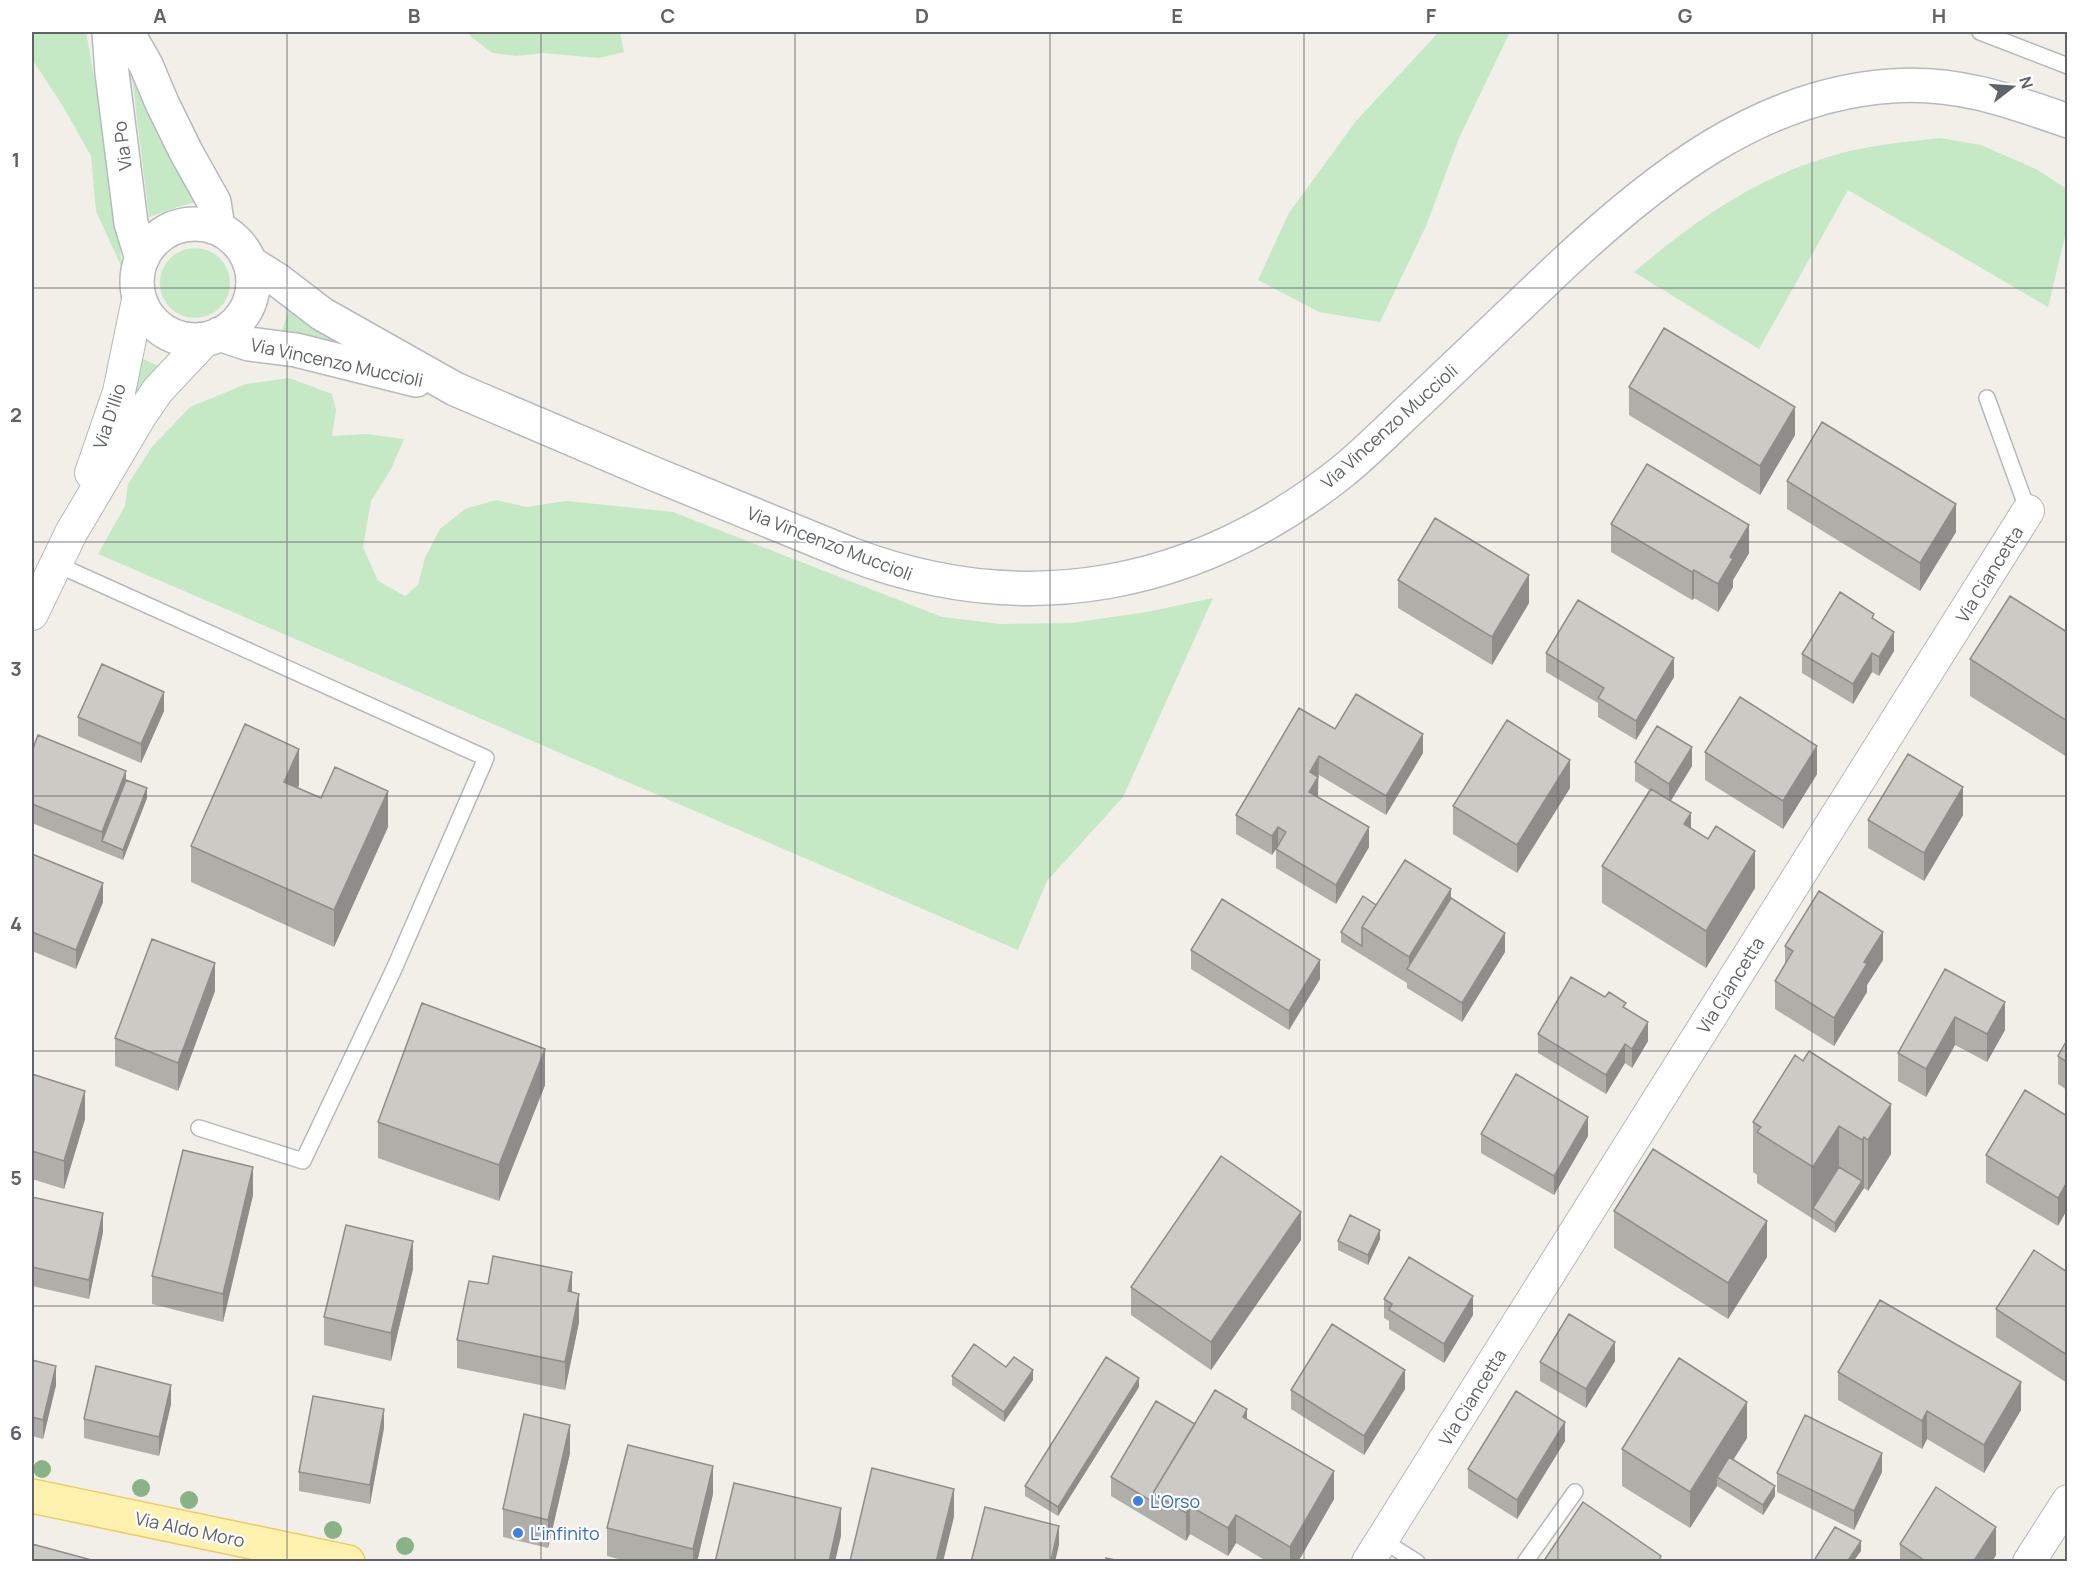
<svg xmlns="http://www.w3.org/2000/svg" width="2099" height="1593" font-family="Manrope,sans-serif">
<style>
.green{fill:#c5e8c5}
.lines{fill:none;stroke-linecap:round;stroke-linejoin:round}
.lane-casing{stroke:#b5b8bc;stroke-width:18}
.street-casing{stroke:#b5b8bc;stroke-width:34}
.secondary-casing{stroke:#b6babf;stroke-width:36}
.primary-casing{stroke:#f2c960;stroke-width:36}
.lane{stroke:#fff;stroke-width:15}
.street{stroke:#fff;stroke-width:32}
.secondary{stroke:#fff;stroke-width:33}
.primary{stroke:#fff2af;stroke-width:33}
.tree{fill:#89b387}
.wall{fill:#afaea9}
.shaded-wall{fill:#8f8d8a}
.building{fill:#cccac5;stroke:#8f8d8a;stroke-width:1.5}
.grid{fill:none;stroke:#5f6368;stroke-width:1.5;stroke-opacity:0.55}
.shop-dot{fill:#3f7fe0;stroke:#fff;stroke-width:2}
.labels{text-anchor:middle;dominant-baseline:central;stroke-width:4.5;stroke-linejoin:round;paint-order:stroke}
.street-label{font-size:18px;fill:#5f6368;stroke:#fff}
.shop-label{font-size:18px;fill:#366cbe;stroke:#fff;text-anchor:start}
.neatline{fill:none;stroke:#5f6368;stroke-width:2}
.grid-label{font-size:20px;text-anchor:middle;font-weight:bold;fill:#5f6368}
</style>
<rect width="100%" height="100%" fill="#f1efe8"/>
<path class="green" d="M32 32H86L113 181 122 268 96 211 91 156 64 108 32 59Z
M469 32H620L624 52 599 58 543 53 516 56 492 53 470 36Z
M1439 32H1510L1459 138 1426 226 1380 322 1319 312 1258 280 1289 213 1356 121Z
M125 54 200 201 177 207 149 217 133 85Z
M1940 138 1981 145 2036 169 2067 189V228L2048 307 1848 190 1759 349 1634 272C1696 220 1756 177 1835 155 1869 145 1905 142 1940 138Z
M160 283a35 35 0 1 1 70 0a35 35 0 1 1-70 0Z
M289 308 312 326 363 356 279 341Z
M141 358 165 369 119 431Z
M289 378 332 394 336 410 332 436 366 434 404 439 391 469 371 501 363 547 378 581 405 596 418 585 425 558 440 529 465 509 496 500 526 507 567 501 673 512 942 617 1001 624 1071 623 1147 612 1213 598 1123 797 1047 881 1018 950 98 554 125 506 128 484 152 447 190 407 246 384Z"/>
<g class="lines">
<defs>
<path id="lane" d="M1980 32 2068 66
M1987 398 2028 511
M56 564 486 758 394 969 303 1161 199 1128
M1382 1540 1417 1562
M1525 1562 1575 1492"/>
<path id="street" d="M91 473 119 392 139 295
M32 614 71 533 139 418 158 390 206 339
M1368 1562 2028 511
M2029 1562 2068 1501"/>
<path id="secondary" d="M109 32 112 73 131 223 142 259
M127 32 146 65 162 103 186 152 214 202 218 228
M137 282a58 58 0 1 1 116 0a58 58 0 1 1-116 0Z
M249 262 279 281 322 314 455 389 652 473 850 554C1026 621 1196 588 1342 472 1369 450 1394 424 1419 401 1466 356 1514 311 1561 266 1654 179 1759 95 1891 86 1956 81 2008 100 2068 121
M219 334 249 344 296 350 416 380"/>
<path id="primary" d="M32 1496 348 1562"/>
</defs>
<use href="#lane" class="lane-casing"/>
<use href="#street" class="street-casing"/>
<use href="#secondary" class="secondary-casing"/>
<use href="#primary" class="primary-casing"/>
<use href="#lane" class="lane"/>
<use href="#street" class="street"/>
<use href="#secondary" class="secondary"/>
<use href="#primary" class="primary"/>
</g>
<g class="tree">
<circle cx="42" cy="1469" r="9"/>
<circle cx="141" cy="1488" r="9"/>
<circle cx="189" cy="1500" r="9"/>
<circle cx="333" cy="1530" r="9"/>
<circle cx="405" cy="1546" r="9"/>
</g>
<path class="wall" d="M1629 387 1795 435 1760 495 1629 415Z
M1787 481 1956 532 1920 591 1787 509Z
M1611 524 1749 553 1733 580V587L1718 612 1694 598 1692 600 1611 552Z
M1398 580 1529 603 1492 665 1398 608Z
M1874 620 1894 651 1879 676 1872 672 1853 704 1802 673V654Z
M2067 632V757L1970 696V659Z
M1546 653 1674 677 1636 740 1598 717V703L1546 672Z
M164 711 141 763 78 736V717Z
M1335 729 1423 753 1386 815 1319 775 1318 777V797L1369 847 1336 904 1276 868V849L1272 855 1236 834V815Z
M32 751 126 780 147 798 123 860 32 823Z
M1705 752 1817 774 1783 829 1705 780Z
M1635 762 1692 766 1671 801 1691 828 1755 888 1706 968 1602 903V866L1649 790 1635 781Z
M299 785 298 788 388 827 334 947 191 882V846Z
M1570 788 1517 873 1453 834V806Z
M1963 815 1924 881 1868 848V820Z
M32 854 103 902 76 969 32 951Z
M1376 905 1505 952 1462 1022 1407 988V983L1341 942V932Z
M1785 946 1883 960 1867 985V992L1834 1046 1775 1009V981L1785 964Z
M1191 950 1320 979 1289 1030 1191 969Z
M1945 969 2005 1030 1987 1062 1955 1045 1926 1097 1898 1081V1053Z
M215 991 178 1091 115 1066V1038Z
M1605 997 1626 1008 1648 1041 1632 1068 1625 1063 1606 1094 1538 1053V1034Z
M2067 1040V1090L2058 1084V1056Z
M1795 1055 1891 1154 1868 1191 1864 1188 1835 1233 1757 1183V1175L1753 1172V1122Z
M32 1074 85 1119 64 1189 32 1179Z
M545 1085 499 1201 378 1158V1122Z
M2067 1116 2058 1226 1986 1183V1155Z
M1481 1134 1588 1136 1554 1195 1481 1153Z
M253 1195 223 1322 152 1304V1276Z
M32 1197 103 1232 89 1299 32 1286Z
M1614 1211 1767 1257 1728 1319 1614 1248Z
M1380 1239 1368 1265 1338 1250V1241Z
M1301 1240 1211 1370 1131 1315V1287Z
M413 1269 391 1361 324 1345V1317Z
M2067 1272V1383L1996 1337V1309Z
M488 1284 572 1292 579 1322 565 1390 457 1368V1340Z
M1384 1299 1473 1315 1444 1363 1389 1329V1321L1384 1318Z
M32 1360 56 1385 43 1439 32 1436Z
M1615 1361 1586 1408 1540 1381V1362Z
M1006 1367 1033 1380 1004 1422 952 1385V1376Z
M1838 1372 2021 1410 1984 1473 1927 1439 1922 1449 1838 1400Z
M1139 1387 1058 1516 1025 1496V1486Z
M1405 1389 1364 1455 1291 1409V1390Z
M171 1404 159 1456 84 1438V1419Z
M1247 1419 1334 1499 1298 1562H1268L1236 1543 1228 1556 1190 1534 1186 1541 1111 1496V1477L1195 1424Z
M384 1428 370 1504 299 1491V1472Z
M1747 1438 1733 1460 1775 1496 1763 1515 1717 1486 1690 1528 1622 1486V1449Z
M1565 1441 1517 1519 1468 1488V1469Z
M570 1453 548 1548 503 1537V1509Z
M1882 1472 1854 1530 1777 1492V1473Z
M713 1494 697 1562H629L607 1556V1528Z
M1900 1544 1996 1555 1992 1562H1900Z"/>
<path class="shaded-wall" d="M1795 407V435L1760 495V466Z
M1956 504V532L1920 591V563Z
M1749 525V553L1733 580V587L1718 612V584L1730 557Z
M1694 570V598L1692 600V572Z
M1529 575V603L1492 665V637Z
M1894 632V651L1879 676V657Z
M1872 653V672L1853 704V684Z
M1674 658V677L1636 740V721Z
M164 692V711L141 763V744Z
M1423 734V753L1386 815V796Z
M1817 746V774L1783 829V801Z
M1692 747V766L1669 803V784Z
M299 749V785L284 818V782Z
M1319 756 1318 796 1309 811 1310 772Z
M1570 760V788L1517 873V845Z
M126 771V790L102 841V832Z
M1963 787V815L1924 881V853Z
M147 788V798L123 860V850Z
M388 791V827L334 947V910Z
M1691 813V850L1684 824Z
M1278 827V846L1272 855V836Z
M1369 827V847L1336 904V885Z
M1755 851V888L1706 968V931Z
M103 883V902L76 969V950Z
M1451 889V917L1409 971V957Z
M1883 932V960L1867 985V992L1834 1046V1018L1864 962Z
M1505 933V952L1462 1022V1003Z
M1320 960V979L1289 1030V1011Z
M215 963V991L178 1091V1063Z
M2005 1002V1030L1987 1062V1034Z
M1955 1017V1045L1926 1097V1069Z
M1648 1022V1041L1632 1068V1049Z
M1625 1044V1063L1606 1094V1075Z
M545 1049V1085L499 1201V1165Z
M85 1091V1119L64 1189V1161Z
M1891 1104V1154L1868 1191V1140Z
M1588 1117V1136L1554 1195V1176Z
M1839 1126V1177L1813 1208V1167Z
M1864 1137V1188L1835 1233V1223L1862 1181V1140Z
M253 1167V1195L223 1322V1294Z
M2067 1182V1210L2058 1226V1198Z
M1301 1212V1240L1211 1370V1342Z
M103 1213V1232L89 1299V1280Z
M1767 1221V1257L1728 1319V1283Z
M1380 1230V1239L1368 1265V1255Z
M413 1241V1269L391 1361V1333Z
M572 1272V1300L568 1291Z
M579 1294V1322L565 1390V1362Z
M1473 1296V1315L1444 1363V1344Z
M1615 1342V1361L1586 1408V1389Z
M56 1366V1385L43 1439V1420Z
M1033 1370V1380L1004 1422V1412Z
M1405 1370V1389L1364 1455V1436Z
M1139 1378V1387L1058 1516V1507Z
M2021 1382V1410L1984 1473V1445Z
M171 1385V1404L159 1456V1437Z
M1747 1402V1438L1721 1479 1717 1477V1486L1690 1528V1492Z
M384 1409V1428L370 1504V1485Z
M1247 1409V1437L1243 1417Z
M1927 1411V1439L1922 1449V1421Z
M1565 1422V1441L1517 1519V1500Z
M570 1425V1453L548 1548V1520Z
M1882 1453V1472L1854 1530V1511Z
M713 1466V1494L697 1562H693V1549Z
M1334 1471V1499L1298 1562H1290V1547Z
M1775 1486V1496L1763 1515V1505Z
M954 1489V1517L943 1562H936Z
M1190 1506V1534L1186 1541V1513Z
M841 1508V1536L835 1562H829Z
M1236 1515V1543L1228 1556V1528Z
M1059 1526V1545L1055 1562H1051Z
M1996 1527V1555L1992 1562H1973Z
M1861 1541V1551L1853 1562H1847Z"/>
<path class="building" d="M1664 328 1795 407 1760 466 1629 387Z
M1822 422 1956 504 1920 563 1787 481Z
M1647 464 1749 525 1730 557 1733 559 1718 584 1694 570 1692 572 1611 524Z
M1435 518 1529 575 1492 637 1398 580Z
M1840 592 1874 614 1872 618 1894 632 1879 657 1872 653 1853 684 1802 654Z
M2010 596 2067 632V721L1970 659Z
M1578 600 1674 658 1636 721 1598 698 1604 688 1546 653Z
M102 664 164 692 141 744 78 717Z
M1356 694 1423 734 1386 796 1319 756 1310 772 1318 777 1309 792 1369 827 1336 885 1276 849 1286 832 1278 827 1272 836 1236 815 1299 708 1335 729Z
M1740 697 1817 746 1783 801 1705 752Z
M1507 720 1570 760 1517 845 1453 806Z
M245 724 299 749 284 782 321 798 335 767 388 791 334 910 191 846Z
M1657 726 1692 747 1669 784 1635 762Z
M38 735 126 771 102 832 32 804V751Z
M1908 754 1963 787 1924 853 1868 820Z
M126 780 147 788 123 850 102 841Z
M1651 789 1691 813 1684 824 1708 839 1716 826 1755 851 1706 931 1602 866Z
M32 854 103 883 76 950 32 932Z
M1405 860 1451 889 1409 957 1362 927Z
M1819 891 1883 932 1864 962 1867 964 1834 1018 1775 981 1793 951 1785 946Z
M1363 896 1376 905 1362 927V946L1341 932Z
M1451 898 1505 933 1462 1003 1407 969Z
M1222 899 1320 960 1289 1011 1191 950Z
M152 939 215 963 178 1063 115 1038Z
M1945 969 2005 1002 1987 1034 1955 1017 1926 1069 1898 1053Z
M1571 977 1605 997 1609 992 1626 1003 1623 1007 1648 1022 1632 1049 1625 1044 1606 1075 1538 1034Z
M422 1003 545 1049 499 1165 378 1122Z
M2067 1040V1062L2058 1056Z
M1809 1051 1891 1104 1868 1140 1864 1137 1862 1140 1839 1126 1813 1167 1757 1132 1761 1127 1753 1122 1795 1055 1803 1061Z
M32 1074 85 1091 64 1161 32 1151Z
M1516 1074 1588 1117 1554 1176 1481 1134Z
M2025 1090 2067 1116V1182L2058 1198 1986 1155Z
M1653 1149 1767 1221 1728 1283 1614 1211Z
M183 1150 253 1167 223 1294 152 1276Z
M1221 1156 1301 1212 1211 1342 1131 1287Z
M1839 1167 1862 1181 1835 1223 1813 1208Z
M32 1197 103 1213 89 1280 32 1267Z
M1350 1215 1380 1230 1368 1255 1338 1241Z
M346 1225 413 1241 391 1333 324 1317Z
M2034 1250 2067 1272V1355L1996 1309Z
M493 1256 572 1272 568 1291 579 1294 565 1362 457 1340 469 1281 488 1284Z
M1409 1257 1473 1296 1444 1344 1389 1310 1392 1304 1384 1299Z
M1880 1300 2021 1382 1984 1445 1927 1411 1922 1421 1838 1372Z
M1569 1314 1615 1342 1586 1389 1540 1362Z
M1332 1324 1405 1370 1364 1436 1291 1390Z
M974 1344 1006 1367 1014 1357 1033 1370 1004 1412 952 1376Z
M1106 1357 1139 1378 1058 1507 1025 1486Z
M1679 1358 1747 1402 1690 1492 1622 1449Z
M32 1360 56 1366 43 1420 32 1417Z
M96 1366 171 1385 159 1437 84 1419Z
M1215 1390 1247 1409 1243 1417 1334 1471 1290 1547 1236 1515 1228 1528 1190 1506 1186 1513 1153 1493Z
M1516 1391 1565 1422 1517 1500 1468 1469Z
M313 1396 384 1409 370 1485 299 1472Z
M1156 1401 1195 1424 1153 1493V1502L1111 1477Z
M524 1414 570 1425 548 1520 503 1509Z
M1805 1415 1882 1453 1854 1511 1777 1473Z
M628 1445 713 1466 693 1549 607 1528Z
M1729 1457 1775 1486 1763 1505 1717 1477Z
M872 1468 954 1489 936 1562 850 1561Z
M734 1483 841 1508 829 1562H715Z
M1936 1487 1996 1527 1973 1562H1927L1900 1544Z
M1583 1502 1661 1556 1658 1562H1543Z
M985 1507 1059 1526 1051 1560 1055 1562H971Z
M1835 1527 1861 1541 1847 1562H1813Z
M32 1544 99 1562H32Z
M1106 1558 1124 1562H1106Z"/>
<path class="grid" d="M287 32V1562M541 32V1562M795 32V1562M1050 32V1562M1304 32V1562M1558 32V1562M1812 32V1562M32 288H2068M32 542H2068M32 796H2068M32 1051H2068M32 1306H2068"/>
<g class="shop-dot">
<circle cx="1138" cy="1501" r="6"/>
<circle cx="518" cy="1533" r="6"/>
</g>
<g class="labels">
<g class="street-label">
<text transform="translate(122 146) rotate(-97)">Via Po</text>
<text transform="translate(337 362) rotate(12)">Via Vincenzo Muccioli</text>
<text transform="translate(109 416) rotate(-72)">Via D'Ilio</text>
<text transform="translate(1389 426) rotate(-42)">Via Vincenzo Muccioli</text>
<text transform="translate(830 543) rotate(21)">Via Vincenzo Muccioli</text>
<text transform="translate(1989 574) rotate(-58)">Via Ciancetta</text>
<text transform="translate(1730 985) rotate(-58)">Via Ciancetta</text>
<text transform="translate(1472 1397) rotate(-58)">Via Ciancetta</text>
<text transform="translate(190 1529) rotate(12)">Via Aldo Moro</text>
</g>
<g class="shop-label">
<text x="1150" y="1501">L'Orso</text>
<text x="530" y="1533">L'infinito</text>
</g>
</g>
<rect width="2099" height="1593" fill="none" stroke="#ffffff" stroke-width="66"/>
<g transform="translate(2012 87) rotate(73)" stroke="#ffffff" stroke-width="4.5" paint-order="stroke">
<path d="M0-4.5L10 22L0 15L-10 22Z" fill="#5f6368"/>
<text y="-9" font-size="16" font-weight="bold" text-anchor="middle" fill="#5f6368">N</text>
</g>
<rect x="33" y="33" width="2033" height="1527" class="neatline"/>
<g class="grid-label">
<text x="160" y="23">A</text>
<text x="414" y="23">B</text>
<text x="668" y="23">C</text>
<text x="922" y="23">D</text>
<text x="1177" y="23">E</text>
<text x="1431" y="23">F</text>
<text x="1685" y="23">G</text>
<text x="1939" y="23">H</text>
<text x="16" y="167">1</text>
<text x="16" y="422">2</text>
<text x="16" y="676">3</text>
<text x="16" y="931">4</text>
<text x="16" y="1185">5</text>
<text x="16" y="1440">6</text>
</g>
</svg>
